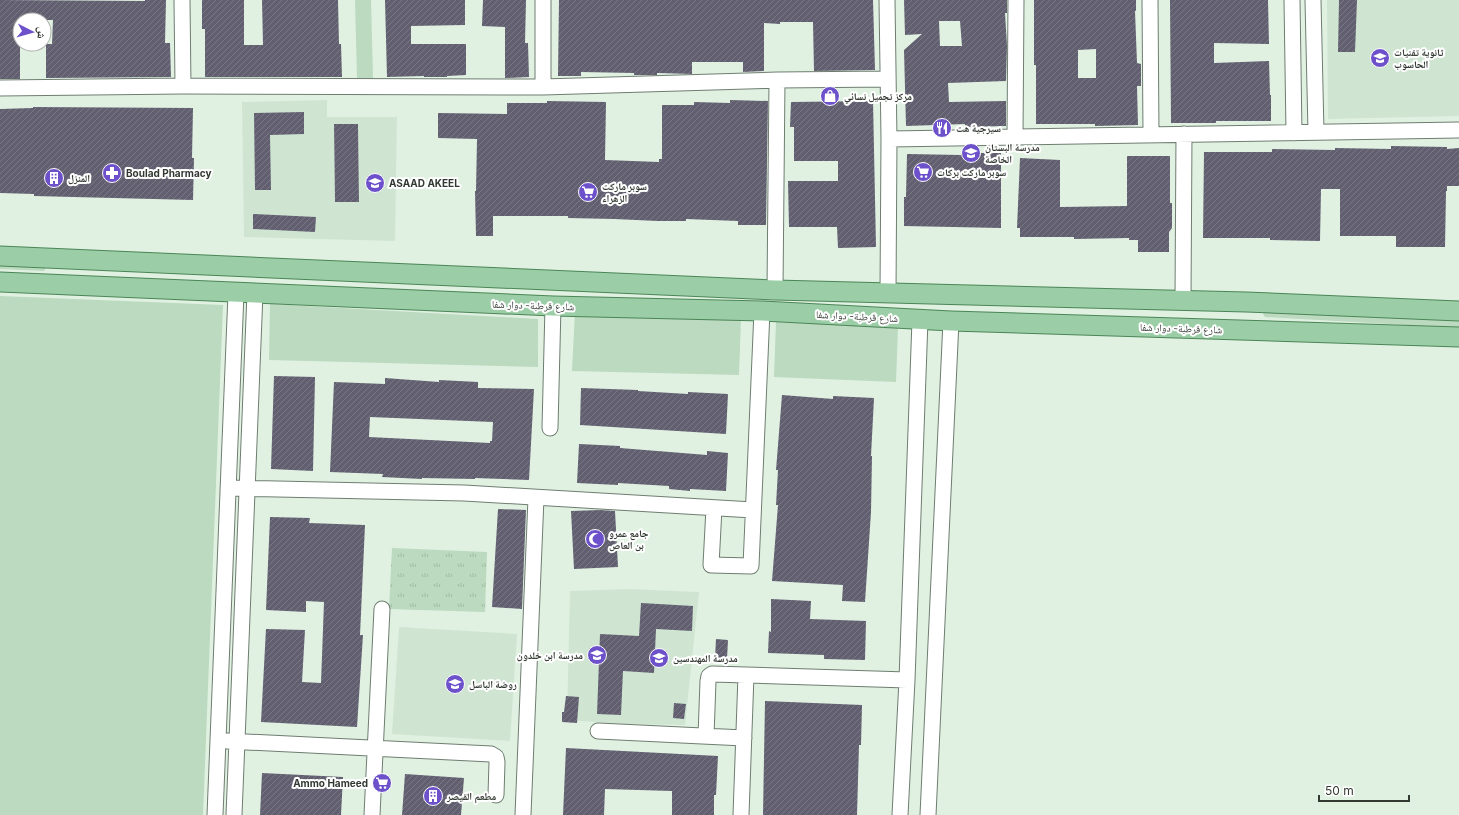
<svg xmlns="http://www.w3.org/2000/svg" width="1459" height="815" font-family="Inter,'Noto Naskh Arabic',sans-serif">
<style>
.built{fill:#cfe5d2;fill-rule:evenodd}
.grass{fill:#bbdabf}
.park{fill:url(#park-tufts)}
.building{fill:url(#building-hatch);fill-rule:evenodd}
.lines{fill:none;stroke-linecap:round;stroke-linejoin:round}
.minor-casing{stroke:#6e7d70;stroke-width:17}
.major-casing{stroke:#4b8556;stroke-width:21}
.minor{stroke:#fff;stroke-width:15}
.major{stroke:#9bcea6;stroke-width:19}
.labels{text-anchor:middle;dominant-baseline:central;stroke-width:4;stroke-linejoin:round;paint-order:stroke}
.poi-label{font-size:10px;font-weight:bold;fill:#323832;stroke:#fff;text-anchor:start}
.street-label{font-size:10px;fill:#323832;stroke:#fff}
</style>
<defs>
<pattern id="park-tufts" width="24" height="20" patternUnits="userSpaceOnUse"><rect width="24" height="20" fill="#bbdabf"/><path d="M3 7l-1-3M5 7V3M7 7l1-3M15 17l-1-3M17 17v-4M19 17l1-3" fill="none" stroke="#a1bca5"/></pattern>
<pattern id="building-hatch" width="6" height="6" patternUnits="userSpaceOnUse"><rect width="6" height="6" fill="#615f70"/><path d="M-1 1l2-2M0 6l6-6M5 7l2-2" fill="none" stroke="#797884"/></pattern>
</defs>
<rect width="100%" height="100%" fill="#e0f1e2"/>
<path class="built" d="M1327 0H1459V116L1328 119Z
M327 100V117H397L395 241 244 237 242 102ZM334 124H358L359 202H335Z
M628 589 699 592 685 725 623 724 567 720 570 591Z
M399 627 517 634 510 741 392 734Z"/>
<path class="grass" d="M355 0H371L373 78H357Z
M0 258 48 265 44 271 0 269Z
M0 296 223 305 203 815H0Z
M270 304 538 319V367L269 360Z
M1263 310 1459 319V328L1265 317 1263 314Z
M575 312 741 318 739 375 572 371Z
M776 322 898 327 896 382 774 377Z"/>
<path class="park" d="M392 548 487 552 485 612 389 609Z"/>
<path class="building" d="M0 0 145 1V0H166L165 43H170L171 77 46 78V44H52L53 20H20V79H0Z
M202 0H244V45H263L262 0H338L339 44H341L342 77H205V29H202Z
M385 0H465V25L411 26V44H466V75L447 76V77H424V76L387 77Z
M483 0H526L525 43H528L529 77 505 78V27L482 26Z
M559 0H873L875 70 814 71 813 22H780V24L764 23V71L743 72V62H692V74L657 73V75H634V73L581 72V76H558Z
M904 0H1007V13H1005L1007 46 1006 81 948 83 949 102 1006 101V126L965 127V124L906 126 904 50 922 34 905 35ZM939 21H960L962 46H940Z
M1034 0H1136V11H1135L1137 63 1141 64V86H1137L1138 125 1095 126V124H1036V65H1034ZM1096 49V78H1078V50Z
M1170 0H1268L1269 44 1214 43V63L1269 61 1270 95H1271V121H1216V123H1171Z
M1339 0H1357L1355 52H1338Z
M730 100 768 101 766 225H738V221L686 219V221H658L614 219 568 218V216H493V236H476L475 191H476L477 139 438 138V113L507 114V103H547V101L606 102 605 160 659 162V159H662V105H694V102L730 103Z
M873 101 876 247 838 248 837 227H789L788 181H838V161H794V127H790L791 102Z
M33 107 193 108 192 158H194L193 200 34 196V194L0 193V109L33 108Z
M304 112V134L270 135 271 190H255L254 113Z
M334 124H358L359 202H335Z
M1391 146 1447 147V149L1459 148V186H1447V191H1446L1445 247H1396V236H1340V189H1321L1320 241 1270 240V238H1203L1204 152H1272V149L1335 150V148L1391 149Z
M961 153H1001V228L904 226V197H906L907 154 961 155Z
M1127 156H1170V203H1172V228L1169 232V252H1138V240H1129V238L1074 239V237H1020V228H1017L1020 158 1060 160V207L1127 206Z
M253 214 316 217 315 232 253 229Z
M274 376 315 377 313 471 271 469Z
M385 378 439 382V380L478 382V388L534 389 529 480 475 478V479L422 478V479L382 477 383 474 330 472 334 382 385 384ZM370 417 493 422 492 441H490V443L369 437Z
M581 388 638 390V391L688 394V392L728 394 726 434 580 425Z
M782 395 833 399V396L874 398 871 456H872L871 512 865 602 842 601 843 585 772 581 778 505H776L778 470H776Z
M579 444 620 446V448L707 455V451L728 453 726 491 690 489V491L669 489V486L618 483V485L577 483Z
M498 509 526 510 522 609 492 607Z
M600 510 615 511 618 567 574 569 571 511Z
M270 517 310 518 309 523 365 525 360 635H363L357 727 261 722 266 629 305 630 302 682 321 683 324 602 306 601V612L266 610Z
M771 599 811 601 810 619 866 621 865 660 824 659V655L768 653 769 631 771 632Z
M641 603 693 606 692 631 656 629 654 673 623 671 621 715 597 714 600 634 639 636Z
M716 639 728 640 727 659H715Z
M566 696 579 697 577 723 562 722V712H564Z
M765 701 862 705 861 745H859L857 815H763Z
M674 703 686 704 684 719 673 718Z
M566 748 718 756 716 795H714V815H672V791L605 789 604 815H563Z
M262 773 343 777 341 815H260Z
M405 774 464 778 461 815H402Z"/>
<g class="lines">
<defs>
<path id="minor" d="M182 0 183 86
M543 0V87
M887 0 889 139 888 293
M1150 0 1151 135
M1292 0 1294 133
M1313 0 1316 132
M0 88 183 86 543 87 777 80 888 79
M1015 137 1016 0
M889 139 1459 130
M775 290 777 80
M1183 300 1184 134
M550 428 553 306
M228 488 464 493 753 510
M714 508 711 565 751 566 762 311
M598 731 744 738
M706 736 708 681 709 676 712 674 907 680
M227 741 491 754 496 757 497 762 496 795
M215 815 236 293
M234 815 255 293
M372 815 382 609
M523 815 536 498
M741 815 746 675
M900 815 907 680 920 320
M928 815 951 321"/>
<path id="major" d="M0 256 775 290 1246 302 1459 311
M0 282 553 306 762 311 951 321 1459 337"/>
</defs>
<use href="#minor" class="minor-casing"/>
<use href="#major" class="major-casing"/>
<use href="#minor" class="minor"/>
<use href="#major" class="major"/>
</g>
<defs>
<symbol id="school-disc" viewBox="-11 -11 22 22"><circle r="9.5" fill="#6d51ca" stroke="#fff"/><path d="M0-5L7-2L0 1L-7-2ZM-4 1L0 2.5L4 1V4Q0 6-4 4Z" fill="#fff"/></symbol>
<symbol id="shop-disc" viewBox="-11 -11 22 22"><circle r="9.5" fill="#6d51ca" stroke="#fff"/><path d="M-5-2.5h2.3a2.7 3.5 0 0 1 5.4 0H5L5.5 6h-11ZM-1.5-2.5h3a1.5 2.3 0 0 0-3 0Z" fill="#fff"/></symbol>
<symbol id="restaurant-disc" viewBox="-11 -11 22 22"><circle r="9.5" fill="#6d51ca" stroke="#fff"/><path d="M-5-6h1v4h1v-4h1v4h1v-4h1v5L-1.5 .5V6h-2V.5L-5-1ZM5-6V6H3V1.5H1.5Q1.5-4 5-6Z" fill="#fff"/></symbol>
<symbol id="supermarket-disc" viewBox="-11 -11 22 22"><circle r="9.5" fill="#6d51ca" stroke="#fff"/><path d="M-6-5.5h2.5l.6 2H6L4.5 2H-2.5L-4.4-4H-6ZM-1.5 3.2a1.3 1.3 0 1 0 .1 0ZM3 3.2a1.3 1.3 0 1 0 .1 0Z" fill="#fff"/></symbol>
<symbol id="pharmacy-disc" viewBox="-11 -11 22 22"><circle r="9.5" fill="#6d51ca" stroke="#fff"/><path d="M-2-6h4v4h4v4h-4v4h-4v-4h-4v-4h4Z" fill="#fff"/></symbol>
<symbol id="building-disc" viewBox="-11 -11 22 22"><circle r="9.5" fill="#6d51ca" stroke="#fff"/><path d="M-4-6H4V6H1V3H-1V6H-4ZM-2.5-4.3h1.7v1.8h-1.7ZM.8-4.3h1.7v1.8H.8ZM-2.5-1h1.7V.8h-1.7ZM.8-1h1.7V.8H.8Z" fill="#fff"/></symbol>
<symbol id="mosque-disc" viewBox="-11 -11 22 22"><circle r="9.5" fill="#6d51ca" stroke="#fff"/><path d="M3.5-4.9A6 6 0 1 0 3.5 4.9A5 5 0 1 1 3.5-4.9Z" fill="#fff"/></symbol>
</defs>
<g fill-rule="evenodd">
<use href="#school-disc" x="1369" y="47" width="22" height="22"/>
<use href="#shop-disc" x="819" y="85" width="22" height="22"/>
<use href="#restaurant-disc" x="931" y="117" width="22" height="22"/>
<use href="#school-disc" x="960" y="142" width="22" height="22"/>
<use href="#supermarket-disc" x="912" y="161" width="22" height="22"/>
<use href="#pharmacy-disc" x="101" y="162" width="22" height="22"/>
<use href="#building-disc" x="43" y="167" width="22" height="22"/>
<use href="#school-disc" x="364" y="172" width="22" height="22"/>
<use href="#supermarket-disc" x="577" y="181" width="22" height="22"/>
<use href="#mosque-disc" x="584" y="528" width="22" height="22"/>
<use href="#school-disc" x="586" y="644" width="22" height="22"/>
<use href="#school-disc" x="648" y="647" width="22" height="22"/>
<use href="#school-disc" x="444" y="673" width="22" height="22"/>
<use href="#supermarket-disc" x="371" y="772" width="22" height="22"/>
<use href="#building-disc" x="422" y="785" width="22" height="22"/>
</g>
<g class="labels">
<g class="poi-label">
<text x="1394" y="52">ثانوية تقنيات<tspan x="1394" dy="12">الحاسوب</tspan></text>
<text x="844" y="96">مركز تجميل نسائي</text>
<text x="956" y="128">سيرجية هت</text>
<text x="985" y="147">مدرسة البستان<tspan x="985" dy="12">الخاصة</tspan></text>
<text x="937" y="172">سوبر ماركت بركات</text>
<text x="126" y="173">Boulad Pharmacy</text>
<text x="68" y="178">المنزل</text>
<text x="389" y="183">ASAAD AKEEL</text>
<text x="602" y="186">سوبر ماركت<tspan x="602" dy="12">الزهراء</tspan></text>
<text x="609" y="533">جامع عمرو<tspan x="609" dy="12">بن العاص</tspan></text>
<text x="583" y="655" text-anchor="end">مدرسة ابن خلدون</text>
<text x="673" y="658">مدرسة المهندسين</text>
<text x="469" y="684">روضة الباسل</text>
<text x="368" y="783" text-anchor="end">Ammo Hameed</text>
<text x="447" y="796">مطعم القيصر</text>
</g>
<g class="street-label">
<text transform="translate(533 305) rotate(2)">شارع قرطبة- دوار شفا</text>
<text transform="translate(857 316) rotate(3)">شارع قرطبة- دوار شفا</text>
<text transform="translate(1181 328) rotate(2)">شارع قرطبة- دوار شفا</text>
</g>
</g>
<g transform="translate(32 32) rotate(96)"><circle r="19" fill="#ffffff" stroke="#adafad"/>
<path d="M0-3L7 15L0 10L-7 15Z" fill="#6d51ca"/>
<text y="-6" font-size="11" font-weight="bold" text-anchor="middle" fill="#323832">ش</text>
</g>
<path d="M1319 795v6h90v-6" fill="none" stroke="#323832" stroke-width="2"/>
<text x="1325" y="795" font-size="12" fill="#323832" stroke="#ffffff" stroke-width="3" paint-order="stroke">50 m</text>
</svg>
